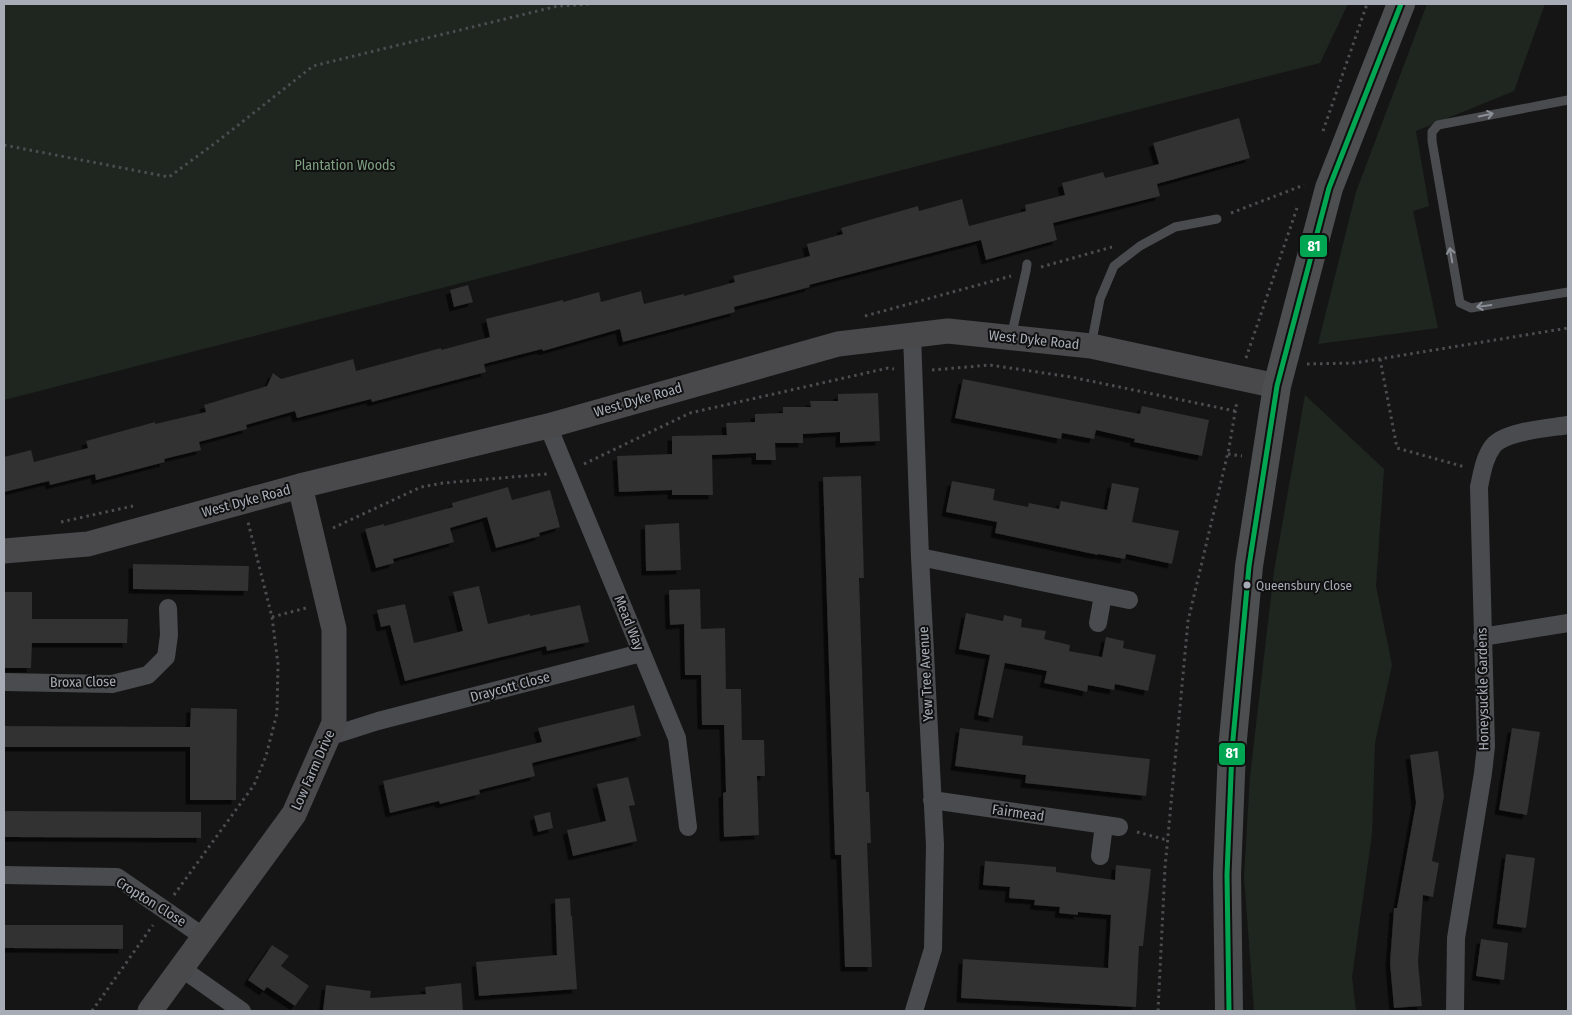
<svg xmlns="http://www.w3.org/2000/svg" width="1572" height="1015" font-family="'Fira Sans Condensed',sans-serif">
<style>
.green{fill:#1f2620}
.building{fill:#303031;filter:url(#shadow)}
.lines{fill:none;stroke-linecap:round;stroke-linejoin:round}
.path{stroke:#4b4d50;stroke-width:3;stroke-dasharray:2.5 4;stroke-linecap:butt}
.lane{stroke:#4a4b4e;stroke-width:9}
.street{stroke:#4a4b4e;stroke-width:18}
.secondary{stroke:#49494c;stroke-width:25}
.primary{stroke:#4c4e50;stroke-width:28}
.bus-1-casing{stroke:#101011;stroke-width:9}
.bus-1{stroke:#00a651;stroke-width:5}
.oneway{stroke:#8b8f97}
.bus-dot{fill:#a7acb6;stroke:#101011;stroke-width:2}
.labels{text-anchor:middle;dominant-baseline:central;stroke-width:4;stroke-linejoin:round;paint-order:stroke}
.bus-label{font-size:13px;fill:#a7acb6;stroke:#101011;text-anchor:start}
.park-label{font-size:14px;fill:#7fa081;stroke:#101011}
.street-label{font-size:14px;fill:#a7acb6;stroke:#101011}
.line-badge{stroke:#101011;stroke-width:2}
.badge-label{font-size:14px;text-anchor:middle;font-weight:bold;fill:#fff}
</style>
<defs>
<filter id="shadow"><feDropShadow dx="-4.5" dy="4.5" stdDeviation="0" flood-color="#0009"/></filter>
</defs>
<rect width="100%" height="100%" fill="#151516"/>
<path class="green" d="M4 4H1348L1320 63 4 400Z
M1427 4H1545L1514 91 1416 131 1429 206 1413 211 1438 328 1318 344 1356 192Z
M1305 395 1384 469 1376 586 1392 665 1375 743 1372 834 1352 977 1356 1011H1254L1244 876 1250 777 1274 571Z"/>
<path class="building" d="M1239 118 1250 158 1157 184 1160 196 1053 223 1057 240 986 260 981 240 809 285 810 287 734 307 735 312 623 342 620 329 543 351 542 349 484 364 486 372 372 402 371 399 297 418 295 411 246 425 247 429 199 442 201 450 164 459 165 462 96 480 95 474 50 485 49 481 4 492V457L31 450 34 462 88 448 86 441 155 422V424L206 412 204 405 267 386 273 373 281 379 353 359 356 371 441 348V350L490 337 486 319 563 300V302L599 292 601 302 641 291 644 304 684 294V296L735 282 733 276 810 256 807 244 843 234 841 228 918 206 919 211 962 199 969 226 1026 211 1025 205 1065 195 1062 183 1103 172 1105 178 1159 164 1153 143Z
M468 285 473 302 454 307 450 290Z
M963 379 1140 414 1142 406 1209 420 1202 456 1134 442 1135 439 1096 430 1094 439 1062 433 1061 439 955 418Z
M878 393 880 441 840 443V432L803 434V443H775L776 460H756V453L712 455 713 495H672V490L619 492 617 456 672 454V436L727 435 726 423 755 422V414L783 413V407H811L810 401H838V394Z
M861 476 864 578H859L866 792H869L871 843H867L872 967H845L841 855H835L823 477Z
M952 481 995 489 993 500 1028 507 1029 503 1059 509 1061 501 1107 510 1112 483 1139 488 1132 522 1179 531 1172 564 1126 554 1125 559 1098 554V555L995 533 997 522 946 512Z
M508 487 512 500 550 490 560 527 539 533 540 536 496 548 487 517 450 528 454 542 393 559 394 563 376 568 365 529 384 524V526L453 507 452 503Z
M679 523 681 570 646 571 645 525Z
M133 564 249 566 248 591 133 589Z
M479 586 488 624 530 614V616L580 605 589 642 547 651 546 646 405 681 390 625 381 627 377 610 405 604 414 643 463 631 453 592Z
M700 589 701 629 725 628 726 689H741L742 740H764L765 776H757L759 835 724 837 723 793 726 792 724 725H702L701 675H685L684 624 670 625 669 590Z
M4 592H32V619H128L127 643H32L31 668H4Z
M966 613 1003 621 1004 615 1022 619 1021 627 1046 631 1044 639 1070 645 1069 651 1102 657 1106 637 1124 641 1123 648 1156 655 1148 691 1115 684 1114 690 1088 685 1087 692 1074 689 1044 683 1047 671 1005 663 993 718 978 715 990 655 959 649Z
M634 705 641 736 532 763 535 776 479 790 480 794 440 804 439 801 390 813 383 781 542 742 538 728Z
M191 708 237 709 236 800H190V747H4V726L190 727Z
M960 728 1023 736 1022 745 1150 759 1146 796 1025 783 1026 775 955 766Z
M1512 728 1540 732 1527 815 1499 810Z
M1438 751 1444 796 1432 861 1439 863 1433 897 1423 895 1418 962 1422 1006 1394 1008 1390 963 1394 908H1397L1416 803 1410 755Z
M628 777 635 805 629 806 637 841 573 856 567 830 606 821 597 784Z
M4 811 201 812V838L4 837Z
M550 812 553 828 538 832 534 816Z
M1506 854 1535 858 1526 928 1497 924Z
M985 861 1056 867V872L1115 880 1116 865 1151 869 1143 946H1139L1136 1007 961 998 963 959 1108 968 1111 915 1078 912V915L1059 913 1060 907 1034 905 1035 900 1009 898 1010 887 983 885Z
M570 898 571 916H572L577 989 479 996 476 962 557 955 555 899Z
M4 925H123V949L4 948Z
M1481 939 1508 943 1504 980 1476 976Z
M272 945 289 956 281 966 309 986 295 1006 267 987 264 991 248 980Z
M461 983 463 1011H323L326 985 371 991 370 998 426 994 425 987Z"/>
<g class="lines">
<path class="path" d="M1323 131 1367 4
M4 145 169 177 218 141 313 66 558 6 590 4
M1231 213 1304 185
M1041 267 1112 247
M865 316 1011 276
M1246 358 1297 208
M1380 359 1397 448 1465 467
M1307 364 1355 363 1568 328
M932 370 990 365 1071 377 1235 411
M1228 454 1242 456
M584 464 690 413 888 368 894 369
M61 522 133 506
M333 528 421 487 443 483 547 474
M272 617 306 608
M1137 832 1167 840
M174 895 254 785 266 756 277 713 278 664 272 617 248 522
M92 1011 153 925
M1158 1011 1165 868 1188 621 1229 448 1237 401"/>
<path class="lane" d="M1568 100 1438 125 1432 132V141L1460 303 1471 308 1568 292
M1011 337 1026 271 1027 264
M1091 346 1100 299 1114 266 1140 246 1175 227 1217 219"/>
<path class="street" d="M912 335 920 557 935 845 933 949 914 1011
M548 426 677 738 688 827
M920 557 1129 600
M1098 623 1103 595
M1482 637 1568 623
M4 682 112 684 148 675 166 657 169 635 168 608
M328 737 378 721 641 653
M932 800 1119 827
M1100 856 1104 825
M4 875 117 877 204 937
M181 968 242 1011
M1455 1011 1456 938 1483 773 1486 746 1479 487C1482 473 1484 458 1493 446 1505 431 1550 428 1568 425"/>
<path class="secondary" d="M4 551 88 544 300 486 548 426 838 344 948 331 1091 346 1277 386
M150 1011 294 814 334 723V629L300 486"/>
<path class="primary" d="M1229 1011 1227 875 1232 750 1249 566 1277 386 1329 188 1401 4"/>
<defs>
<path id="bus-1" d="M1229 1011 1227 875 1232 750 1249 566 1277 386 1329 188 1401 4"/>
</defs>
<use href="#bus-1" class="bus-1-casing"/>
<use href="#bus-1" class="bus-1"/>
</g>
<defs><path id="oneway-shaft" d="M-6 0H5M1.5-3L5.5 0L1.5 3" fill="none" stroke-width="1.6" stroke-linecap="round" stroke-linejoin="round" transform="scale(1.25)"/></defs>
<g class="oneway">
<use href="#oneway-shaft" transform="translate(1486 115) rotate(-12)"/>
<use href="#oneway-shaft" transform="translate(1451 255) rotate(-100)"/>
<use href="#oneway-shaft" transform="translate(1484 306) rotate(172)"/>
</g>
<circle class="bus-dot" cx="1247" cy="585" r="4.5"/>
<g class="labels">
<g class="bus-label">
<text x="1256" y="585">Queensbury Close</text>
</g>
<g class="park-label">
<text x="345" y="165">Plantation Woods</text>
</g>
<g class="street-label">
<text transform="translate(1034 340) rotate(6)">West Dyke Road</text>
<text transform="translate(638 400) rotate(-16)">West Dyke Road</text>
<text transform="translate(246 501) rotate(-15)">West Dyke Road</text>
<text transform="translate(629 623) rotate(68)">Mead Way</text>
<text transform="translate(926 674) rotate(-93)">Yew Tree Avenue</text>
<text transform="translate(83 682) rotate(-1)">Broxa Close</text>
<text transform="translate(510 687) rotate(-15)">Draycott Close</text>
<text transform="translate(1483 689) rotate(-91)">Honeysuckle Gardens</text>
<text transform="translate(313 770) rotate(-66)">Low Farm Drive</text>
<text transform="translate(1018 813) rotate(8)">Fairmead</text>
<text transform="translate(151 902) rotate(32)">Cropton Close</text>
</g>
</g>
<g class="line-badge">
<rect x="1299" y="234" width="29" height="24" rx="5" fill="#00a651"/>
<rect x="1218" y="742" width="28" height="24" rx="5" fill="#00a651"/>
</g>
<g class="badge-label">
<text x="1314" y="251">81</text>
<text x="1232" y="758">81</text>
</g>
<rect width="1572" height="1015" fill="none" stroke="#a7acb6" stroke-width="10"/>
</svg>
